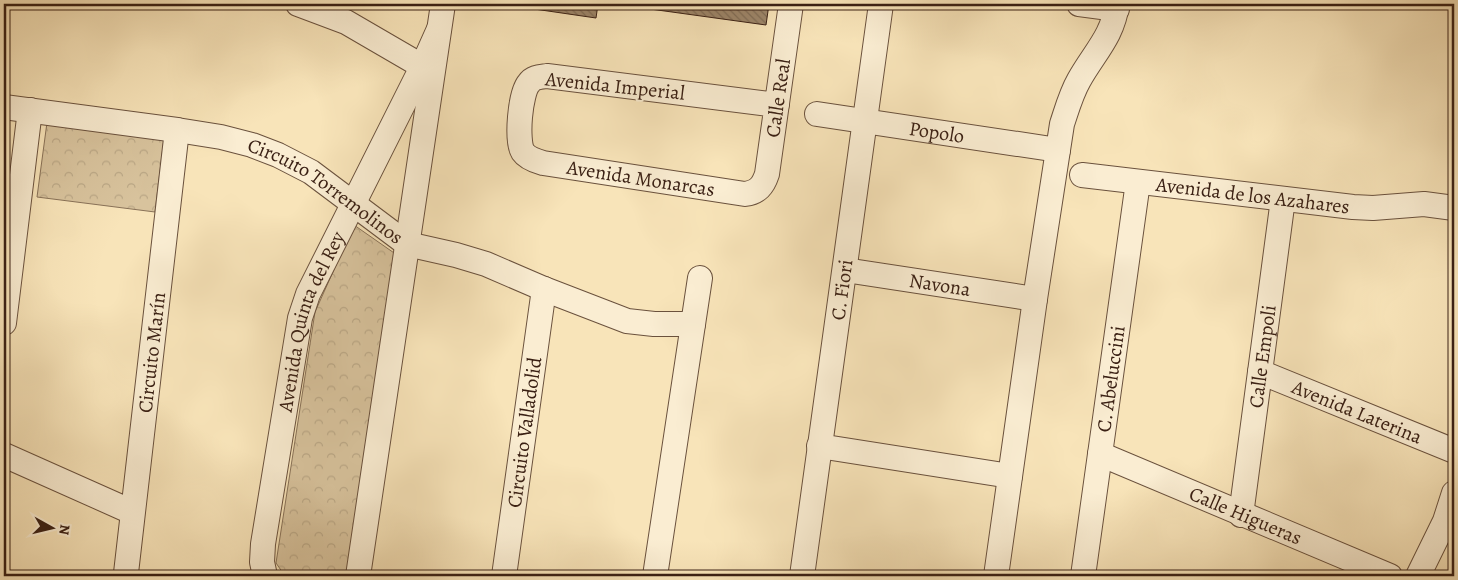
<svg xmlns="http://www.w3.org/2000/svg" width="1458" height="580" font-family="Alegreya,serif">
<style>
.park{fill:url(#park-crowns);stroke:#897258}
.building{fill:url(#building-back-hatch);stroke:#3a2014}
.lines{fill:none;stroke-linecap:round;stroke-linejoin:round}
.minor-casing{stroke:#6a513d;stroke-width:26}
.minor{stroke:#faedd2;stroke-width:24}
.labels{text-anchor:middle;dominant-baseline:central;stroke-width:4;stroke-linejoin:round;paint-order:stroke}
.street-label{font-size:20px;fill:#3a2014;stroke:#faedd2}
</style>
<defs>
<pattern id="park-crowns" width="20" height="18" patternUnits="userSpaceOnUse" patternTransform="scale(1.25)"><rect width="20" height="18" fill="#d8c39d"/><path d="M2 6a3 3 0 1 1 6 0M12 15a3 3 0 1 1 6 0" fill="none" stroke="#baa786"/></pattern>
<pattern id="building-back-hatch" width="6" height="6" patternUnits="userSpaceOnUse" patternTransform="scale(1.25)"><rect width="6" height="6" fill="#9d866a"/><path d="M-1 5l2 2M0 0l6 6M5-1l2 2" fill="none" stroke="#816d56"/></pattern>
</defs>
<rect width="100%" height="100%" fill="#f8e4b9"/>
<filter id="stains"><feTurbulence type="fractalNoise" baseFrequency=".004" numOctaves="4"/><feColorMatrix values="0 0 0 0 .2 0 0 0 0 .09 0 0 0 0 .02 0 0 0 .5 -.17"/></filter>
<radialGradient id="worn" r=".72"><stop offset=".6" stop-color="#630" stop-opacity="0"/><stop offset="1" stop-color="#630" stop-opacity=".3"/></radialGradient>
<path class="park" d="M48 115 165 130 155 212 37 197Z
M354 225 397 255 353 576H285L276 563 315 312Z"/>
<path class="building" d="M500 4H598L596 18Z
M614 4H769L766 25Z"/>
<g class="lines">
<defs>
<g id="minor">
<path d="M298 4 346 22 432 72"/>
<path d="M1079 4 1117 9"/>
<path id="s1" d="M777 105 547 76C540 77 533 77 529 83 520 93 516 141 523 152 527 158 536 161 543 163L745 194C758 192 763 186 767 174L791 4"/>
<path id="s2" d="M4 107 177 130 221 137 252 145 278 155 311 172 407 244 456 255 486 264 544 289 627 321 654 324H693"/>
<path id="s3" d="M817 114 1058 150"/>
<path id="s4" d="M1082 175 1353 207 1373 208 1424 204 1454 208"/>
<path id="s5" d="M845 270 1035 299"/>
<path d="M4 323 30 110"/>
<path id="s6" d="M1260 372 1454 451"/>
<path d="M819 446 1010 476"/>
<path id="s7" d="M1100 454 1390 576"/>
<path d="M4 455 132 512"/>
<path id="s8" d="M1241 515 1283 199"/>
<path id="s9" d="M126 573 177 130"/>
<path id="s10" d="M265 576 262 562 263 544 300 318 308 294 422 67 439 29"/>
<path d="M358 576 443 4"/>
<path id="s11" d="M504 576 544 289"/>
<path d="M655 576 700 278"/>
<path id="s12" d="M802 576 881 4"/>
<path d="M996 576 1035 299 1062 124C1067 109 1071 94 1079 80 1094 53 1113 36 1117 4"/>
<path id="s13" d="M1083 576 1138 182"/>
<path d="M1418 576 1445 521 1454 493"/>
</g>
</defs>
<use href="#minor" class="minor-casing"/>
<use href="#minor" class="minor"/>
</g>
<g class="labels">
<g class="street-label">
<text transform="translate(615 86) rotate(6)">Avenida Imperial</text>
<text stroke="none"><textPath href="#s1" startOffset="659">Calle Real</textPath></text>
<text stroke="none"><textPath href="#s3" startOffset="121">Popolo</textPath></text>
<text stroke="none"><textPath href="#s1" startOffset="445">Avenida Monarcas</textPath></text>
<text stroke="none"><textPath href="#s2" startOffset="338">Circuito Torremolinos</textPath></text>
<text stroke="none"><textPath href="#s4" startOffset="172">Avenida de los Azahares</textPath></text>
<text stroke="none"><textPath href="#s5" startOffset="96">Navona</textPath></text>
<text stroke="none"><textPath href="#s12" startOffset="289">C. Fiori</textPath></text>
<text stroke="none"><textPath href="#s10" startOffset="261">Avenida Quinta del Rey</textPath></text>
<text stroke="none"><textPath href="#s9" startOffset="222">Circuito Marín</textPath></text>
<text stroke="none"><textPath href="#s8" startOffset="160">Calle Empoli</textPath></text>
<text stroke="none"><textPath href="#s13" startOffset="199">C. Abeluccini</textPath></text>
<text stroke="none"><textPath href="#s6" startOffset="105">Avenida Laterina</textPath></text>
<text stroke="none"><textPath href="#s11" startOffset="145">Circuito Valladolid</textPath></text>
<text stroke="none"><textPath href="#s7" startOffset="158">Calle Higueras</textPath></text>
</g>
</g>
<rect width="1458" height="580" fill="none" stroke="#f8e4b9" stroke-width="20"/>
<rect x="5" y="5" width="1448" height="570" fill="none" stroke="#3a2014" stroke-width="2.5"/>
<rect x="10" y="10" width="1438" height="560" fill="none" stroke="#3a2014"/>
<g transform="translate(52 528) rotate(98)" stroke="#faedd2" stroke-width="4" paint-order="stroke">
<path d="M0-4L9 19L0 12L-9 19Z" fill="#3a2014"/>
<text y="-8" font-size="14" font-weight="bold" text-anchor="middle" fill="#3a2014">N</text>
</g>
<rect width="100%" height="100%" filter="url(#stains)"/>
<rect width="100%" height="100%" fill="url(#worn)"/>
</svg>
